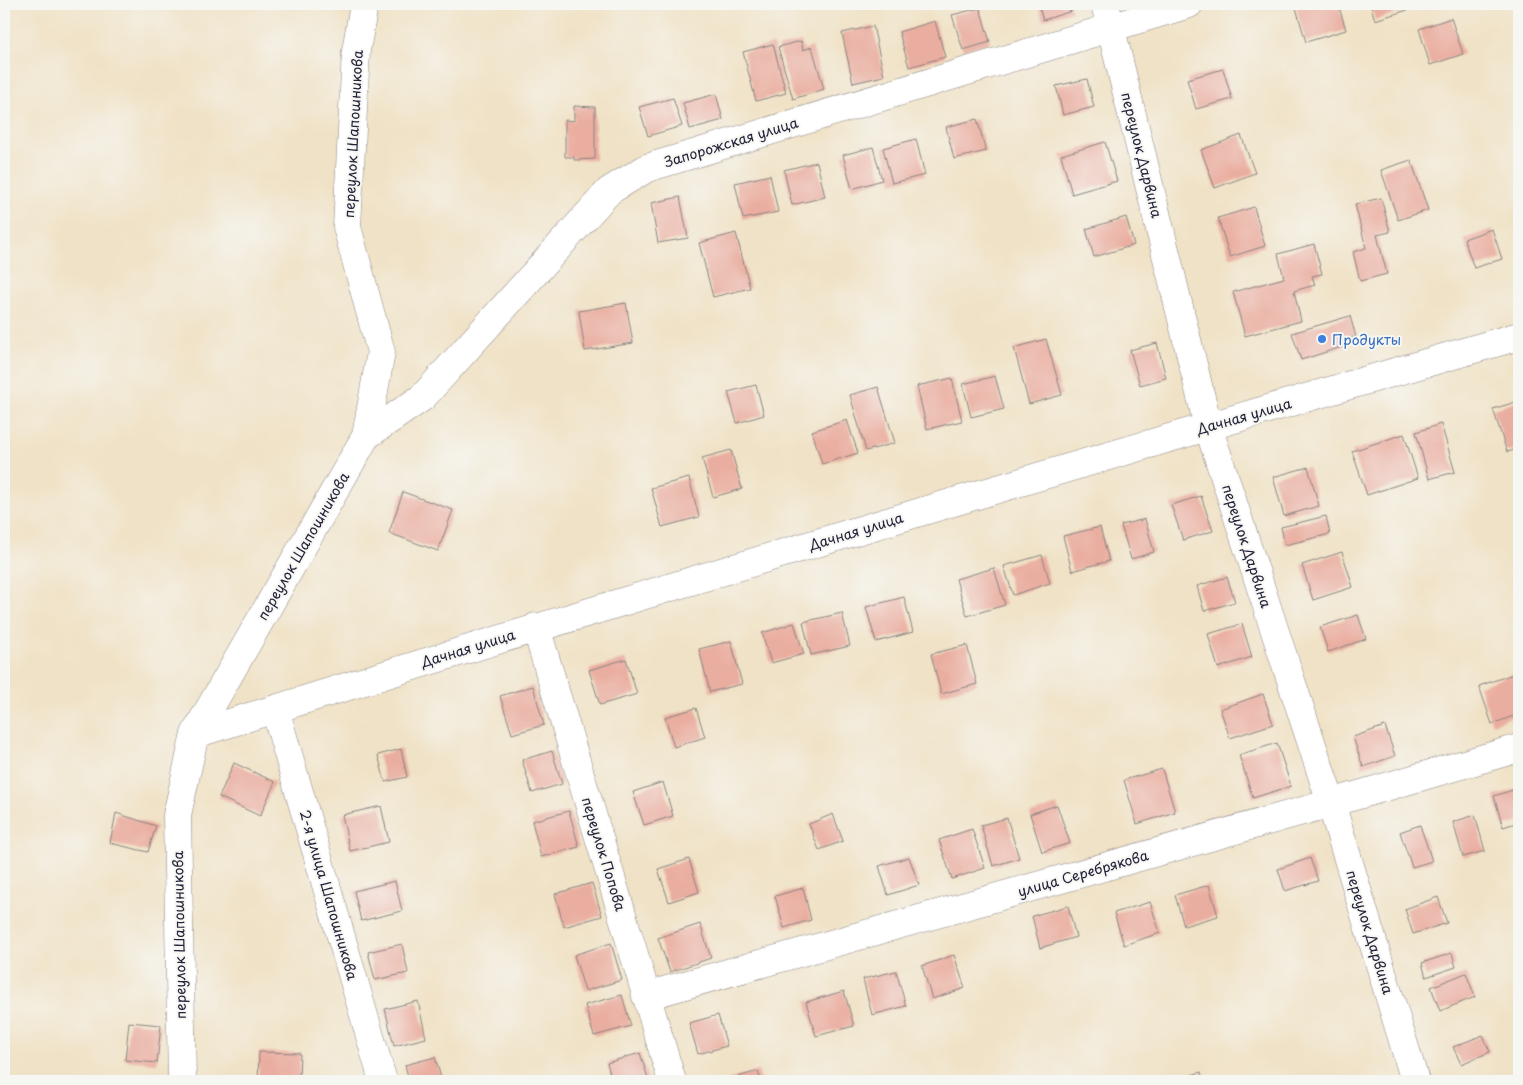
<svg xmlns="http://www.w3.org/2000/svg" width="1523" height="1085" font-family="'Playpen Sans',sans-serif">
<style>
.building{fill:#eaaea0}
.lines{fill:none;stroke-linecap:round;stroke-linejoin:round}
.minor-casing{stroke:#898280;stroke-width:29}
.minor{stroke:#fff;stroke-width:28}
.shop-dot{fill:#3f7fe0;stroke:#f6f6f2;stroke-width:2}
.labels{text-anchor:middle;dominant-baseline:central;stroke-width:4;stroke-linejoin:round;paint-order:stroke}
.street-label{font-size:14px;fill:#22223b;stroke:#f6f6f2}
.shop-label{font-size:14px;fill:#366cbe;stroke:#f6f6f2;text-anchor:start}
</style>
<rect width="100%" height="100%" fill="#f6f6f2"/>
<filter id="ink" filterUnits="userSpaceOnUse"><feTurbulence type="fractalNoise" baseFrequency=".02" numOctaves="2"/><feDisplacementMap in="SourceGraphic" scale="10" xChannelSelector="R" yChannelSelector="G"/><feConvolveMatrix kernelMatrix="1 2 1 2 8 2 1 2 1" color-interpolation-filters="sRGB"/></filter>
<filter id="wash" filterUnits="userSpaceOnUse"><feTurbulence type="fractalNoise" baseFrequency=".0096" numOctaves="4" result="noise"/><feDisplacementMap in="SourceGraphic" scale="20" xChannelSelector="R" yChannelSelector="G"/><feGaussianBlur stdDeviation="1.12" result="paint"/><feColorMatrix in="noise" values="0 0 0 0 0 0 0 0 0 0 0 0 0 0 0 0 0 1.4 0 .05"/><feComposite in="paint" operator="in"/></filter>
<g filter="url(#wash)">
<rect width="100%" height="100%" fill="#f0e2c6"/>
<g id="blocks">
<path class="building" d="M1038 4H1069L1072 11 1043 20Z
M1311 4H1338L1346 30 1306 42 1296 8Z
M1370 4H1412L1414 8 1375 20Z
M980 8 990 42 963 50 952 15Z
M1451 18 1463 54 1430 65 1419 29Z
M935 21 945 57 909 67 899 32Z
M873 26 884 76 853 83 842 33Z
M801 41 803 50 812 47 824 89 793 99 778 47Z
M773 44 786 93 756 101 743 52Z
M1223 69 1232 99 1196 109 1187 79Z
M1087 79 1094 107 1063 115 1056 86Z
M716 94 723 120 690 129 683 103Z
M673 98 682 126 648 136 639 107Z
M574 106 595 107V159L574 160V157H565V120L574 121Z
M977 119 986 151 954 159 946 127Z
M1241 135 1255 173 1215 188 1201 150Z
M916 139 925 175 892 183 883 148Z
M1105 142 1117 181 1072 194 1061 155Z
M873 147 882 180 852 189 843 155Z
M1411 160 1428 210 1398 220 1381 170Z
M817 162 825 197 792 205 784 170Z
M770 175 778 212 743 219 735 183Z
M680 197 688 238 658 243 651 203Z
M1381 198 1390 232 1377 235 1387 274 1360 281 1353 252 1366 248 1355 204Z
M1254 207 1265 246 1230 257 1218 218Z
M1126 217 1134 245 1094 257 1086 229Z
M1492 229 1502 259 1474 268 1464 239Z
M736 233 750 288 713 297 699 243Z
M1314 244 1322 274 1312 276 1315 285 1294 291 1301 321 1245 336 1233 292 1284 278 1278 254Z
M626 303 633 343 585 351 579 311Z
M1350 316 1356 337 1343 341 1345 346 1301 360 1292 333Z
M1046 339 1062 395 1029 404 1014 348Z
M1157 343 1166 378 1140 385 1130 350Z
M995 376 1004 409 971 417 963 384Z
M952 378 962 421 927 429 917 386Z
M756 385 764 415 737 423 728 392Z
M878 387 895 443 866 451 850 395Z
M1519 401V449L1507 452 1493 409Z
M847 420 858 453 822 464 812 431Z
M1441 424 1455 472 1429 479 1416 432Z
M1404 434 1418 478 1367 495 1352 451Z
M731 450 742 489 713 497 702 458Z
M1308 467 1319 506 1284 516 1273 477Z
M689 478 699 517 662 527 651 488Z
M403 492 453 510 438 551 389 533Z
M1201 496 1213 531 1183 540 1171 505Z
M1326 516 1330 534 1285 545 1281 527Z
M1145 519 1154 552 1131 559 1121 525Z
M1100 527 1109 561 1072 571 1063 536Z
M1342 552 1353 587 1313 600 1302 565Z
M1042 555 1050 583 1013 595 1004 566Z
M994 568 1005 605 967 616 956 579Z
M1227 577 1235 602 1204 611 1197 586Z
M904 597 913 632 876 642 866 607Z
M842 613 850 646 811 655 803 622Z
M1358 615 1366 639 1328 652 1320 627Z
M794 623 804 654 771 663 762 633Z
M1242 624 1252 657 1218 668 1208 634Z
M731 641 742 684 710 692 699 649Z
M967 645 977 684 941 694 931 654Z
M626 659 637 694 600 705 589 670Z
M1516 673 1519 682V714L1492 724 1479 686Z
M533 686 544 725 512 734 500 696Z
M1263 694 1273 724 1230 738 1220 709Z
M696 708 705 737 674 747 665 717Z
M1385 726 1395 756 1363 767 1353 737Z
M1277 743 1291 786 1253 798 1239 755Z
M401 749 407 777 385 782 378 755Z
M552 751 562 784 532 793 522 760Z
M234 763 275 782 260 816 219 797Z
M1162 769 1175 812 1137 824 1124 780Z
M663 782 673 816 644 825 633 792Z
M1519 788V822L1503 827 1494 796Z
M1057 805 1070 843 1042 852 1030 814Z
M381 806 389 842 350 851 342 815Z
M569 811 579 847 541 857 532 821Z
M116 813 156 826 148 852 110 843Z
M833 814 843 841 819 850 809 824Z
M1475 815 1485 851 1463 857 1453 822Z
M1007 818 1019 858 993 866 981 825Z
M1420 825 1432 861 1412 867 1400 832Z
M972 829 985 868 952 879 939 840Z
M909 857 919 885 888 895 879 866Z
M1310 858 1318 881 1285 891 1278 869Z
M689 859 699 892 669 902 658 869Z
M395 881 402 911 361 921 354 891Z
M592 883 602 916 564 927 555 894Z
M1209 885 1218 916 1184 926 1175 895Z
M803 888 811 920 784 928 775 896Z
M1438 897 1447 923 1413 934 1405 909Z
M1150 902 1160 933 1124 945 1114 913Z
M1068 906 1076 937 1040 948 1032 916Z
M700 924 711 958 670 972 658 938Z
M611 943 622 980 585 991 574 955Z
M402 944 408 973 375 980 368 952Z
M1452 953 1456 967 1426 977 1422 963Z
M954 955 965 988 932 999 922 966Z
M896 971 906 1006 872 1015 863 979Z
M1466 973 1475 997 1440 1011 1431 987Z
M844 991 854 1026 816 1036 806 1002Z
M622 995 631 1026 594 1036 585 1005Z
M418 1001 426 1038 394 1046 385 1009Z
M718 1015 727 1046 698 1054 689 1023Z
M129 1022 161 1025 157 1063 125 1060Z
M1483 1035 1490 1052 1461 1064 1453 1047Z
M259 1052 300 1053 299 1081H258Z
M640 1053 649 1081H612L607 1063Z
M435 1057 442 1081H409L405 1065Z
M758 1071 761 1081H724Z
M1201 1072 1203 1081H1182L1181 1078Z"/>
</g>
</g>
<g filter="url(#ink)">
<use href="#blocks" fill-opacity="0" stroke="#898280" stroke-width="1"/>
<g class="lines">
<defs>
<path id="minor" d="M1105 4 1208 426 1331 803 1415 1081
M366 436 423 397 609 191 647 168 1189 4
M536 627 672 1081
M275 709 383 1081
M195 734C635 596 1076 464 1519 336
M646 996 1331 803 1519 748
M182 1081 177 815 195 734 366 436 381 352 347 227 356 51 364 4"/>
</defs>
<use href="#minor" class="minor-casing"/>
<use href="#minor" class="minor"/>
</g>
</g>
<circle class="shop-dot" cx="1322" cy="339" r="5"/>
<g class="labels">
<g class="street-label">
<text transform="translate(353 134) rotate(-87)">переулок Шапошникова</text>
<text transform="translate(731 142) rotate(-17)">Запорожская улица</text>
<text transform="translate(1142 155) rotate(76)">переулок Дарвина</text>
<text transform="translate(1244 416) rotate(-16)">Дачная улица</text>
<text transform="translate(856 531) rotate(-17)">Дачная улица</text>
<text transform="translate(303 546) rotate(-60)">переулок Шапошникова</text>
<text transform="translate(1247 546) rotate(72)">переулок Дарвина</text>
<text transform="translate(468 648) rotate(-17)">Дачная улица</text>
<text transform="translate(604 854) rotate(73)">переулок Попова</text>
<text transform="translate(1083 873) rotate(-16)">улица Серебрякова</text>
<text transform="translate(329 895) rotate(74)">2-я улица Шапошникова</text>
<text transform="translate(1370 932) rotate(73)">переулок Дарвина</text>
<text transform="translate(179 935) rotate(-91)">переулок Шапошникова</text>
</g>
<g class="shop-label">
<text x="1332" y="339">Продукты</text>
</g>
</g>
<rect width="1523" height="1085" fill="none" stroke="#f6f6f2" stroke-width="20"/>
</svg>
